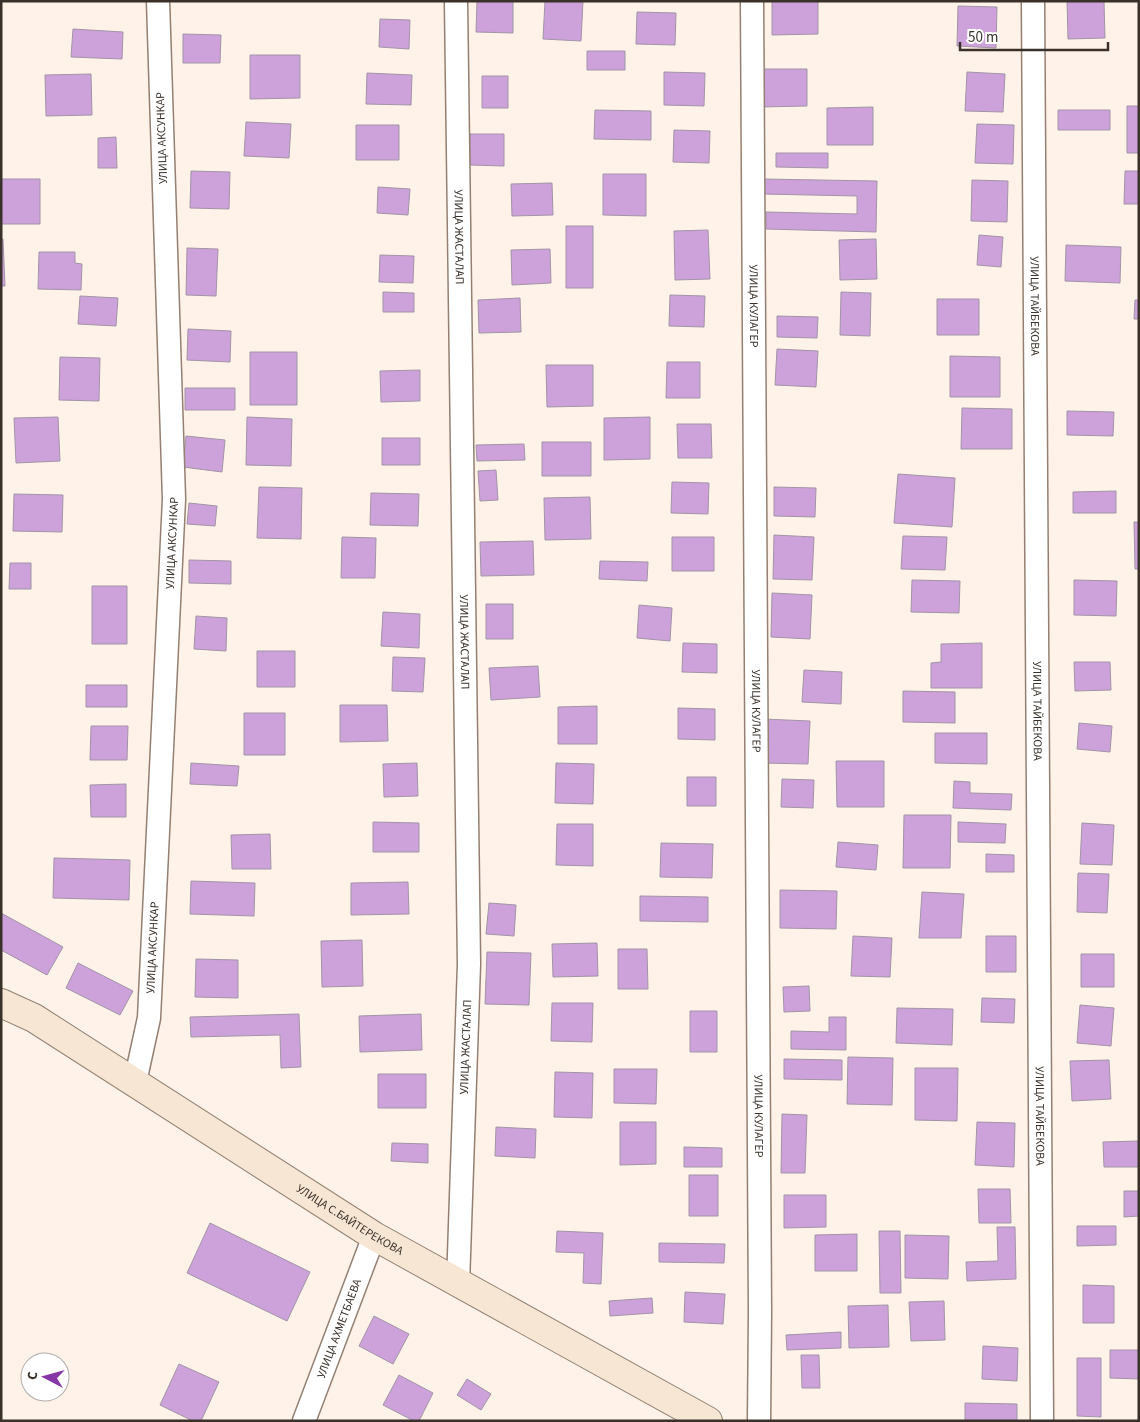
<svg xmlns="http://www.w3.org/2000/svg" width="1140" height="1422" font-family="'Source Sans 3',sans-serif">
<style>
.building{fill:#cda2da;stroke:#a294a7}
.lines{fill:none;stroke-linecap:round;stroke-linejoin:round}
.minor-casing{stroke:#948072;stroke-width:25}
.secondary-casing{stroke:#948072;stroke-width:30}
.minor{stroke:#fff;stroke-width:22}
.secondary{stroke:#f7e6d3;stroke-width:28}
.labels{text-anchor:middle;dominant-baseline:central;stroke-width:4;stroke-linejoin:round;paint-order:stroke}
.street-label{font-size:12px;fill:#39312a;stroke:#fff}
</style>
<rect width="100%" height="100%" fill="#fff2e8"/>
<path class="building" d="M477 1H513V33L476 32Z
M545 1H583L581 41 543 39Z
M772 1H818V34L772 35Z
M1067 1H1104L1105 38 1068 39Z
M958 6 997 7 996 48 957 46Z
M637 12 676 13 675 45 636 44Z
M380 19 410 20 409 49 379 47Z
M73 29 123 32 122 59 71 57Z
M183 34 221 35 220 63H183Z
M587 51H625V70H587Z
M250 55H300V98L250 99Z
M761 69H807V106L761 107Z
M664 72 705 73 704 106 664 105Z
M967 72 1005 74 1003 112 965 111Z
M367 73 412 75 411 105 366 104Z
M91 74 92 115 46 116 45 75Z
M482 76H508V108H482Z
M1127 106H1139V153H1127Z
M873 107V145H827V108Z
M595 110 651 111V140L594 139Z
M1058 110H1110V130H1058Z
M246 122 291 124 289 158 244 156Z
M977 124 1014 125 1013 164 975 163Z
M356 125H399V160H356Z
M674 130 710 131 709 163 673 162Z
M470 134H504V166L470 165Z
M116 137 117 168H98V138Z
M776 153H828V168L776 167Z
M191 171 230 172 229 209 190 208Z
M1125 171H1139V204H1124Z
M603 174H646V216L603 215Z
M1 179H40V224H1Z
M763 179 877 181 876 232 766 229V212L857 214V196L762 194Z
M972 180 1008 181 1007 222 971 221Z
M552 183 553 215 512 216 511 184Z
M378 187 410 189 408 215 377 213Z
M566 226H593V288H566Z
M708 230 710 279 675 280 674 231Z
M979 235 1003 237 1001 267 977 265Z
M1 239H3L5 286H1Z
M876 239 877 279 840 280 839 240Z
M1066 245 1121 247 1120 283 1065 281Z
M187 248 218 249 216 296 186 295Z
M550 249 551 283 512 285 511 250Z
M39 252H75V263L82 264 81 290 38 289Z
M380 255 414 256 413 283 379 282Z
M383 292 414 293V312H383Z
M841 292 871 293 870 336 840 335Z
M670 295 705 296 704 327 669 326Z
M80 296 118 298 116 326 78 324Z
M520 298 521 332 479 333 478 300Z
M937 299H979V335H937Z
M1135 300H1139V319H1134Z
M777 316 818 317 817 338 777 337Z
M188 329 231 331 230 362 187 360Z
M777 349 818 351 816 387 775 385Z
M250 352H297V405H250Z
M950 356 1000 357V397H950Z
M60 357 100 358 99 401 59 400Z
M667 362H700V398H666Z
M546 365H593V406L547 407Z
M420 370V401L381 402 380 371Z
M185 388H235V410H185Z
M962 408 1012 409V449H961Z
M1067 411 1114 412 1113 436 1067 435Z
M58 417 60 461 16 463 14 418Z
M247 417 292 419 291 466 246 465Z
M650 417V459L604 460V418Z
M677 424H711L712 458H678Z
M186 436 225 440 222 472 183 467Z
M382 438H420V465H382Z
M542 442H591V476H542Z
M524 444 525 460 477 461 476 445Z
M496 470 498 500 480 501 478 471Z
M898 474 955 478 952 527 894 523Z
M672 482 709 483 708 514 671 513Z
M259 487 302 488 301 539 257 538Z
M774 487 816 488 815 517 774 516Z
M1116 491V513H1073V492Z
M371 493 419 494 418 526 370 525Z
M14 494 63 495 62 532 13 531Z
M590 497 591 539 545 540 544 498Z
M189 503 217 506 215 526 187 524Z
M1134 522H1139V569H1135Z
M774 535 814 537 812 580 773 579Z
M903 536 947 537 945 570 901 569Z
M342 537 376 538 375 578H341Z
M672 537H714V571H672Z
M533 541 534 575 481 576 480 542Z
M189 560 231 561V584L189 583Z
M600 561 648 562 647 581 599 579Z
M10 563H31V589H9Z
M912 580 960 581 959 613 911 612Z
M1074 580 1117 581 1116 616 1074 615Z
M92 586H127V644H92Z
M772 593 812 595 810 639 771 637Z
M486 604H513V639H486Z
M639 605 672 608 670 641 637 638Z
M383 612 420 614 419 648 381 646Z
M196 616 227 618 226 651 194 649Z
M683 643 717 644V673L682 672Z
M982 643V688H931V663L941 662V644Z
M257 651H295V687H257Z
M393 657 425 658 423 692 392 691Z
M1074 662H1110L1111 690 1075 691Z
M538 666 540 697 491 700 489 668Z
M804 670 842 672 841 704 802 702Z
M86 685H127V707H86Z
M903 691 955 692V723L903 722Z
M340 705H387L388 741 340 742Z
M597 706V744H558V707Z
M678 708 715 709V740L678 739Z
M244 713H285V755H244Z
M763 719 810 721 808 764 762 763Z
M1079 723 1112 726 1110 752 1077 749Z
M91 726H128L127 760H90Z
M935 733H987V764L935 763Z
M836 761H884V807H837Z
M191 763 239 766 237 786 190 784Z
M417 763 418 796 384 797 383 764Z
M556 763 594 764 593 804 555 803Z
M687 777H716V806H687Z
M782 779 814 780 813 808 781 807Z
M954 781 970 782V793L1012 794 1011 810 953 808Z
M126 784V817H91L90 785Z
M904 815H951L950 868H903Z
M373 822 419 823V852H373Z
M958 822 1006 824 1005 843 958 842Z
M1082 823 1114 825 1112 865 1080 864Z
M557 824H593V866L556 865Z
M270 834 271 869H232L231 835Z
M838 842 878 845 876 870 836 867Z
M661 843 713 844 712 878 660 877Z
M986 854 1014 855V872H986Z
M54 858 130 860 129 900 53 898Z
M1078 873 1109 874 1107 913 1077 912Z
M191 881 255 883 254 916 190 914Z
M408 882 409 914 351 915V883Z
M780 890 837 891 836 929 780 928Z
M922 892 964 894 961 938H919Z
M640 896 708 897V922L640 921Z
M489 903 516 905 514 936 486 934Z
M1 913 63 947 47 975 1 950Z
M853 936 892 938 890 977 851 976Z
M986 936H1016V972H986Z
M362 940 363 986 322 987 321 941Z
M597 943 598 976 553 977 552 944Z
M618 949H647L648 989H618Z
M487 952 531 953 529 1005 485 1004Z
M1081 954H1114V987H1081Z
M196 959 238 960V998L195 997Z
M78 963 133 991 120 1015 66 988Z
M809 986 810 1011 784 1012 783 987Z
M982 998 1015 999 1014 1023 981 1022Z
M552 1003H593L592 1042 551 1041Z
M1080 1005 1114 1008 1111 1046 1077 1043Z
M897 1008 953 1009 952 1045 896 1043Z
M690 1011H717V1052H690Z
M299 1014 301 1067 281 1068 280 1035 191 1037 190 1017Z
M421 1014 422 1050 360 1052 359 1016Z
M829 1017H846V1050L791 1049V1031L829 1032Z
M848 1057 893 1058 892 1105 847 1104Z
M784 1059 842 1060V1080L784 1079Z
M1109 1060 1111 1099 1072 1101 1070 1061Z
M915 1068H958L957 1121 915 1120Z
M614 1069H657L656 1104 614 1103Z
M555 1072 593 1073 592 1118 554 1117Z
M378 1074H426V1108H378Z
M782 1114 807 1115 805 1173H781Z
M620 1122H656V1164L620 1165Z
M977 1122 1015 1123 1014 1167 975 1165Z
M496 1127 536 1129 535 1158 495 1156Z
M1139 1141V1167H1104L1103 1142Z
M392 1143 428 1144V1163L391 1161Z
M684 1147 722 1148V1167H684Z
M689 1175H718V1216H689Z
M978 1189H1010L1011 1223H979Z
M1124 1191H1139V1216L1124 1217Z
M784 1195H826V1227L784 1228Z
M210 1223 310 1272 287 1321 187 1273Z
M1077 1226H1116V1245L1077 1246Z
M997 1227H1015L1016 1279 967 1281 966 1262 998 1261Z
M557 1231 603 1233 601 1284 583 1283 584 1253 556 1252Z
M879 1231H900L901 1293H880Z
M857 1234V1271H815V1235Z
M905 1235 949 1236 948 1279 905 1278Z
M659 1243 725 1244 724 1263 659 1262Z
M1083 1285 1114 1286V1323H1083Z
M685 1292 725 1294 723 1324 684 1322Z
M652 1298 653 1313 610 1316 609 1301Z
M944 1301 945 1340 911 1341 909 1302Z
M888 1305 889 1347 849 1348 848 1306Z
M374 1316 409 1334 393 1364 359 1346Z
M841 1332V1348L787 1350 786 1335Z
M983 1346 1018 1348 1017 1381 982 1379Z
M1110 1350H1139V1379L1110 1378Z
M801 1355H819L820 1388H802Z
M1077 1358H1101V1417L1077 1416Z
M179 1364 219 1382 201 1421H193L160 1405Z
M399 1375 433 1393 419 1421H414L383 1405Z
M467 1379 491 1394 481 1410 457 1395Z
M965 1403 1017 1404V1421H965Z"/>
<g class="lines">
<defs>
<g id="minor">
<path id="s1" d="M456 1 469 964 458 1284"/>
<path id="s2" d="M752 1 760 1313 759 1421"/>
<path id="s3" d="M1033 1 1042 1421"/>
<path id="s4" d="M135 1082 149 1018 174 499 158 1"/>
<path id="s5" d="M304 1421 374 1236"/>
</g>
<g id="secondary">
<path id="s6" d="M1 1003 34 1018 374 1236 708 1421"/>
</g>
</defs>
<use href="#minor" class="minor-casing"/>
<use href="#secondary" class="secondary-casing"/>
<use href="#minor" class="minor"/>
<use href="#secondary" class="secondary"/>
</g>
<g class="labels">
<g class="street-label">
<text transform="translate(162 138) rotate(-92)">УЛИЦА АКСУНКАР</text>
<text stroke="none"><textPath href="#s1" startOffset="236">УЛИЦА ЖАСТАЛАП</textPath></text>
<text stroke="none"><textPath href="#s2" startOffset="305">УЛИЦА КУЛАГЕР</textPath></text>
<text stroke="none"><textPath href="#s3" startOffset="305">УЛИЦА ТАЙБЕКОВА</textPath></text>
<text stroke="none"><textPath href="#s4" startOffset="541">УЛИЦА АКСУНКАР</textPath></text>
<text stroke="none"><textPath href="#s1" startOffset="641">УЛИЦА ЖАСТАЛАП</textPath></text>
<text stroke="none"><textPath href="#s2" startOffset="710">УЛИЦА КУЛАГЕР</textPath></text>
<text stroke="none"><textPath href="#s3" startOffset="710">УЛИЦА ТАЙБЕКОВА</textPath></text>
<text stroke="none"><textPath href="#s4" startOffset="136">УЛИЦА АКСУНКАР</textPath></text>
<text transform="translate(466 1047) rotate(-88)">УЛИЦА ЖАСТАЛАП</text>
<text stroke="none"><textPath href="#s2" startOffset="1115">УЛИЦА КУЛАГЕР</textPath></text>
<text stroke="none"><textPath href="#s3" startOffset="1115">УЛИЦА ТАЙБЕКОВА</textPath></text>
<text stroke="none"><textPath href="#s6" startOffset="411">УЛИЦА С.БАЙТЕРЕКОВА</textPath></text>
<text stroke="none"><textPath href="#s5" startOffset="99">УЛИЦА АХМЕТБАЕВА</textPath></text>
</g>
</g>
<rect width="1140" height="1422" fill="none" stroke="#39312a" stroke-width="5"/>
<g transform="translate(45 1377) rotate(276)"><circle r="24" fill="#ffffff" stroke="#b0adaa"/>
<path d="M0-4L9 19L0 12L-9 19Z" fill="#8736a6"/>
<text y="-8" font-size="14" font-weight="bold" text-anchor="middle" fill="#39312a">С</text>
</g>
<path d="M960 42v8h148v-8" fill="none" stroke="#39312a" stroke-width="2.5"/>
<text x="968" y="42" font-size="15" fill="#39312a" stroke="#ffffff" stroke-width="4" paint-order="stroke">50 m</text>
</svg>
